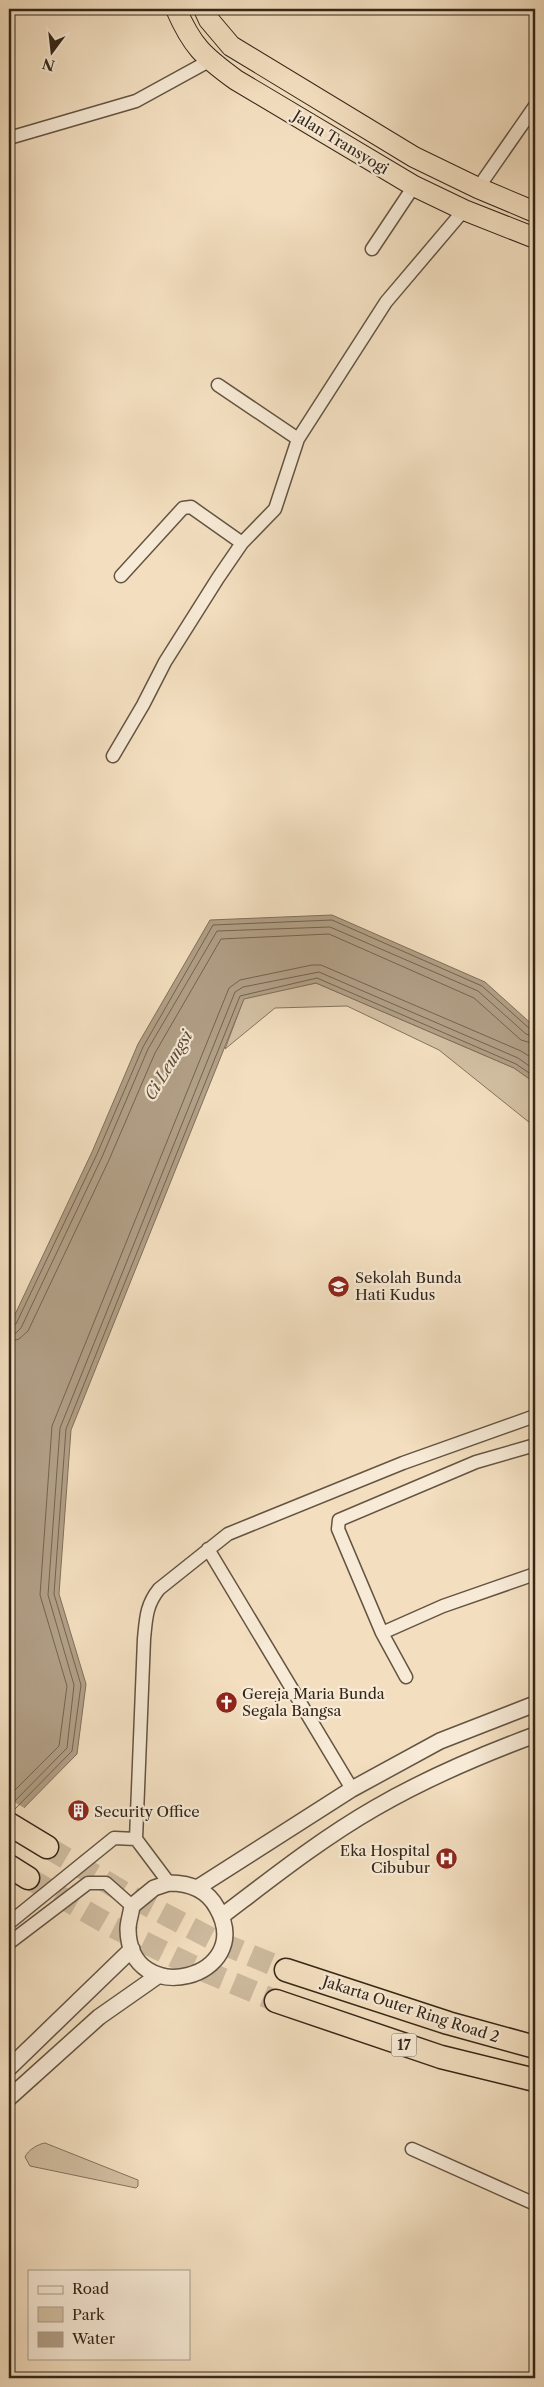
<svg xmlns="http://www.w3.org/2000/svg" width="544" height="2387" font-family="'Libre Caslon Text',serif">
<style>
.green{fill:#d3c0a3;stroke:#84735e}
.water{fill:#b2a087;stroke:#806f5b}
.pier{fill:#f3dfc0}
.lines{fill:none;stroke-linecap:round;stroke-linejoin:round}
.shore{stroke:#736350;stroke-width:1}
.motorway-tunnel{stroke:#cdba9e;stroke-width:22;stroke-dasharray:22 11;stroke-linecap:butt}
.minor-casing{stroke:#645442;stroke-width:15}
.tertiary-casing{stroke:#645442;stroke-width:18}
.trunk-casing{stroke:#342618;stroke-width:22}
.motorway-casing{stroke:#342618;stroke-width:25}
.minor{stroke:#f7ead6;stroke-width:12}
.tertiary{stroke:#f7ead6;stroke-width:15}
.trunk{stroke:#f3dfc0;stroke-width:20}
.motorway{stroke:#f3dfc0;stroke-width:22}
.labels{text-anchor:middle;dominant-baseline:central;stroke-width:4.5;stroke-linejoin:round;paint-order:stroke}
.shield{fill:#f7ead6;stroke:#6e6151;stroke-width:1}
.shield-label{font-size:14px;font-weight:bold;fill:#342618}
.street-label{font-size:15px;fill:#342618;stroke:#f7ead6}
.poi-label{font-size:15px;fill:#342618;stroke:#f7ead6;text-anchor:start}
.water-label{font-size:16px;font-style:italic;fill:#5a4b39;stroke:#f7ead6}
</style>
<rect width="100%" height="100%" fill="#f3dfc0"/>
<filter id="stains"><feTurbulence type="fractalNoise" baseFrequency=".004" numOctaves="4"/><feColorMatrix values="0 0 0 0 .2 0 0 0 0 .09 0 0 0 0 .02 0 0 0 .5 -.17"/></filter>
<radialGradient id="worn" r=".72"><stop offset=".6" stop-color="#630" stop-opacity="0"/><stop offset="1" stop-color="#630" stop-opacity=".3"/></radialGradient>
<path class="green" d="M316 983 514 1068 535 1082V1127L439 1050 347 1006 275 1008 225 1049 244 998Z
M45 2143 138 2180V2186L136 2188 30 2166 25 2157C28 2150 38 2144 45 2143Z"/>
<path class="water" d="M332 915 485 982 535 1027V1083L514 1068 316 983 244 999 71 1430 59 1594 86 1684 77 1754 9 1823V1327L92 1152 138 1044 210 920Z"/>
<path class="pier" d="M9 1799 26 1809 9 1825Z"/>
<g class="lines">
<path class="shore" d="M9 1328 16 1324 97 1154 143 1047 213 925 332 920 482 986 530 1029 535 1030
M9 1334 16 1333 21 1328 102 1157 148 1049 217 931 330 927 478 991 526 1034 535 1037
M9 1342 19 1339 28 1331 109 1160 155 1053 221 939 329 934 474 998 521 1040 535 1044
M9 1796 59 1746 67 1686 40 1595 52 1426 229 988 240 980 312 965H321L521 1051 535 1060
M9 1807 67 1748 74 1685 48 1595 60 1428 235 992 243 987 319 972 518 1058 535 1070
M12 1812 72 1751 81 1685 54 1594 66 1429 240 996 317 978 516 1064 535 1077"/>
<path class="motorway-tunnel" d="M47 1847 130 1896 214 1940 286 1970
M28 1878 113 1927 197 1968 276 2001"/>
<defs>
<path id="minor" d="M9 138 136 101 209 61
M478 188 535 106
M372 249 414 186
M218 385 298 439
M121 576 183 508 191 507 242 543
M113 756 143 705 165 662 218 578 242 543 275 509 298 439 386 302 464 210
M208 1549 352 1789
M382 1633 443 1606 535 1574
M406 1677 382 1633 338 1529 339 1520 476 1462 535 1445
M169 1883 136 1839 144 1639C146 1619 146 1605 159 1589L228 1534 403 1463 535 1416
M9 1923 114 1838 136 1839
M9 1943 88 1883H106L132 1906
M412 2149 535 2204"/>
<path id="tertiary" d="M169 1883C189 1883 207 1889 217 1908 257 1978 129 2011 128 1929 128 1922 131 1914 132 1906L154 1888Z
M197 1888 352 1789 440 1741 535 1704
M222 1916C272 1878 321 1839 375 1808 425 1779 481 1755 535 1735
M9 2068 132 1949
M9 2098 99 2017 159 1975"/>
<path id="trunk" d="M176 9C192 46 203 56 236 80L414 186 464 210 535 238
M204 9 209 20 231 46 414 157 478 188 535 212"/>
<path id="motorway" d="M9 1824 47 1847
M9 1866 28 1878
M286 1970 448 2023 535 2047
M276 2001 441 2057 535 2080"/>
</defs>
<use href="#minor" class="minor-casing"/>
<use href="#tertiary" class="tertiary-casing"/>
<use href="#trunk" class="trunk-casing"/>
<use href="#motorway" class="motorway-casing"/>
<use href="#minor" class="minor"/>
<use href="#tertiary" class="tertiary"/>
<use href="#trunk" class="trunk"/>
<use href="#motorway" class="motorway"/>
</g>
<defs>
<symbol id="school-disc" viewBox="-11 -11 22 22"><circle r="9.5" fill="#8f2418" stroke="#f7ead6"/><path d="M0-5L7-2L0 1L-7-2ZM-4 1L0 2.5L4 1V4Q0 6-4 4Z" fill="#fff"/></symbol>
<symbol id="church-disc" viewBox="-11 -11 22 22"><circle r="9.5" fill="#8f2418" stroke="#f7ead6"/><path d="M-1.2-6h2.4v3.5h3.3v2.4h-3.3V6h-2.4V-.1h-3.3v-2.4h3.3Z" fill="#fff"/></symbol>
<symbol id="building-disc" viewBox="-11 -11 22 22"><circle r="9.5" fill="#8f2418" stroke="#f7ead6"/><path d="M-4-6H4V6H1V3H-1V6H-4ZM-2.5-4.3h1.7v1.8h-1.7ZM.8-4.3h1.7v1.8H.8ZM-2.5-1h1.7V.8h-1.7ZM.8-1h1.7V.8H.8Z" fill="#fff"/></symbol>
<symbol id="hospital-disc" viewBox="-11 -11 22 22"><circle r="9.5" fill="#8f2418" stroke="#f7ead6"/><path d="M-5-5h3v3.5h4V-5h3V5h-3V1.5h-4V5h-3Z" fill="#fff"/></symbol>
</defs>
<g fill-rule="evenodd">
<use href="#school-disc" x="326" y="1274" width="25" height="25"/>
<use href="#church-disc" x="214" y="1690" width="25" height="25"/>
<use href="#building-disc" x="66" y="1798" width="25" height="25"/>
<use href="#hospital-disc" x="434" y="1846" width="25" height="25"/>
</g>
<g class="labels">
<rect class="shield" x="391.5" y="2033.5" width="25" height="23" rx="4"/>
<g class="shield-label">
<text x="404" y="2045">17</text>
</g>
<g class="street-label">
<text transform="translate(341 142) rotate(31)">Jalan Transyogi</text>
<text transform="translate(411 2009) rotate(18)">Jakarta Outer Ring Road 2</text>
</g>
<g class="poi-label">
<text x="355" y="1277">Sekolah Bunda<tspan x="355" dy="17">Hati Kudus</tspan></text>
<text x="242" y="1693">Gereja Maria Bunda<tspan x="242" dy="17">Segala Bangsa</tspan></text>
<text x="94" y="1811">Security Office</text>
<text x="430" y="1850" text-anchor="end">Eka Hospital<tspan x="430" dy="17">Cibubur</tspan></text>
</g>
<g class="water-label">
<text transform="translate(168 1065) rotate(-59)">Ci Leungsi</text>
</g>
</g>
<rect width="544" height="2387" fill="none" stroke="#f3dfc0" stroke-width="30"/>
<rect x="10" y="10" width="524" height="2367" fill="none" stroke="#342618" stroke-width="2.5"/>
<rect x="15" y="15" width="514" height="2357" fill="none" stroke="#342618"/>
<rect x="28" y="2270" width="162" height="90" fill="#f7ead6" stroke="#a99c8a"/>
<rect x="38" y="2286" width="25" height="8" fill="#f7ead6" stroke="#a99c8a"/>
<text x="72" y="2294" font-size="15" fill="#342618">Road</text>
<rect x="38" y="2307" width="25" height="15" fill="#d3c0a3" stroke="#a99c8a"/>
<text x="72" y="2320" font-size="15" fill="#342618">Park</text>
<rect x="38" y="2332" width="25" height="15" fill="#b2a087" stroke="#a99c8a"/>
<text x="72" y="2344" font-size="15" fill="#342618">Water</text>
<g transform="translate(52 52) rotate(195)" stroke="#f7ead6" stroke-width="4" paint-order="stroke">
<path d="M0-4L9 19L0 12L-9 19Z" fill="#342618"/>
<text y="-8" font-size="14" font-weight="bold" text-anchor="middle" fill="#342618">N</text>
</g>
<rect width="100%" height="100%" filter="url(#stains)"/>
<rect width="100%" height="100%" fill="url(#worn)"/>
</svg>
